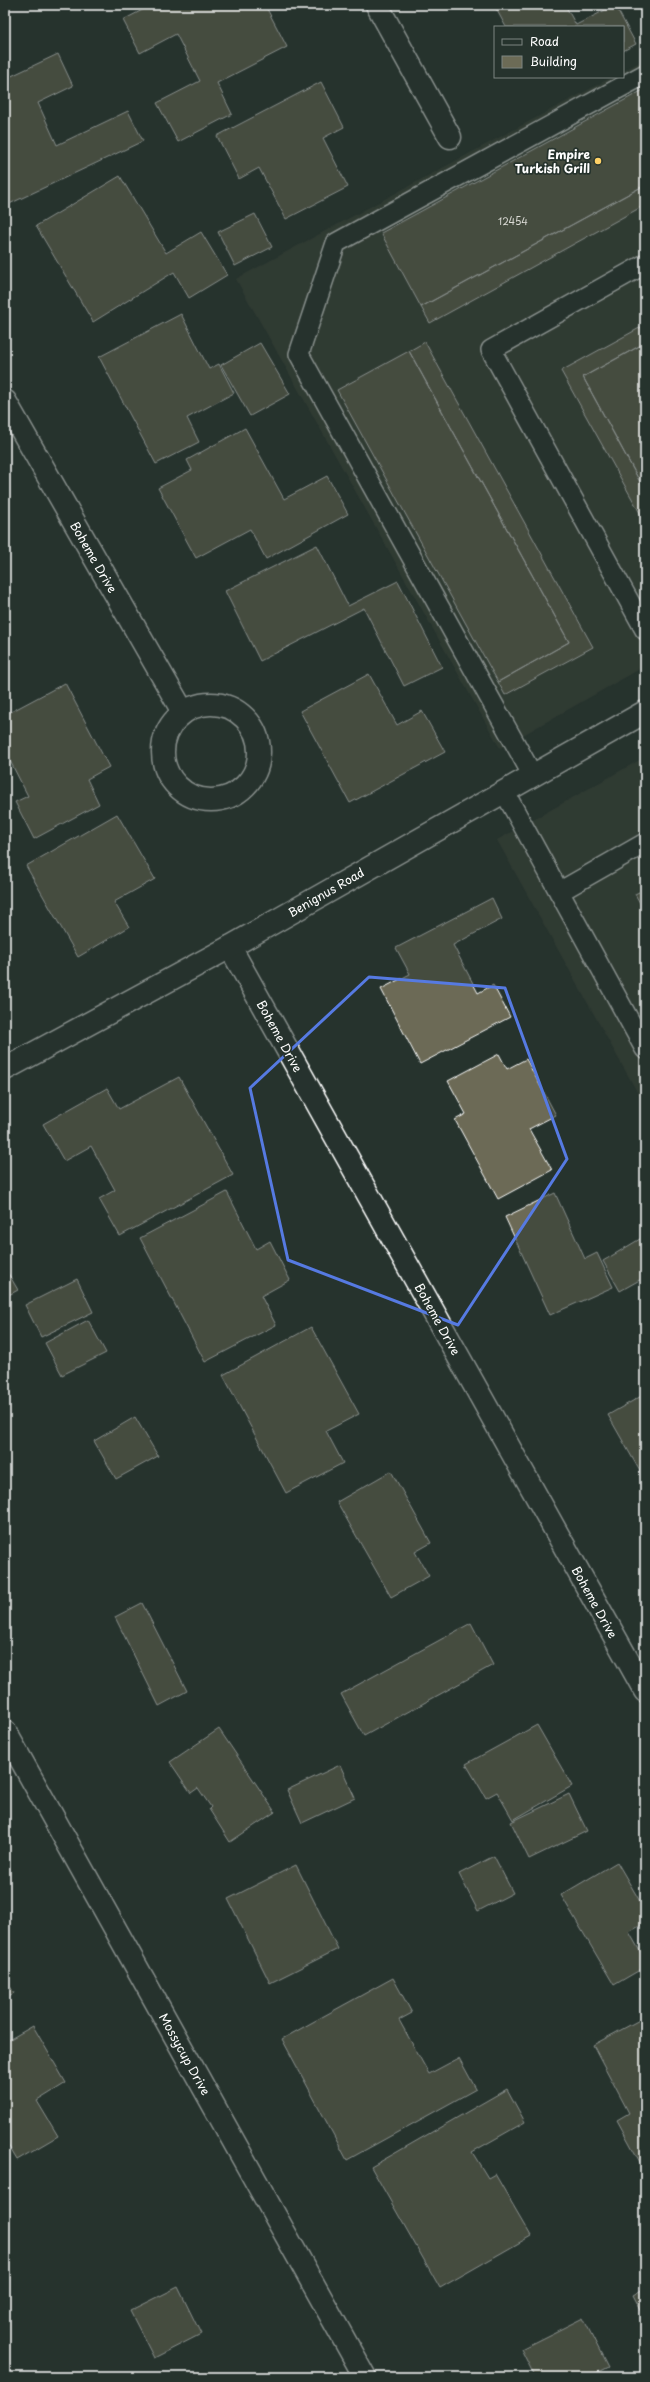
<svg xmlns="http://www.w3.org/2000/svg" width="650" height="2382" font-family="'Playpen Sans',sans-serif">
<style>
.built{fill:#3b4439}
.building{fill:#6c6b56;stroke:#fff}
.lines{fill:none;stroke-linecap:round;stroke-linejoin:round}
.lane-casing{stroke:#fff;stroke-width:22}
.street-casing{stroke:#fff;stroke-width:25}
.secondary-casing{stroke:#fff;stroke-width:25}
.lane{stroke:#26332d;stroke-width:19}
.street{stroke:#26332d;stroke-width:22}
.secondary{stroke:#26332d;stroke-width:22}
.marked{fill:none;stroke:#567ae2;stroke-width:3;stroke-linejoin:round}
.poi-dot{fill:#ffd166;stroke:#26332d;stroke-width:1.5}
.labels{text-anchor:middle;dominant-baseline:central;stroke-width:3.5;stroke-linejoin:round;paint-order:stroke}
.number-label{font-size:10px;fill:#dadad5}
.poi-label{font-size:12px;font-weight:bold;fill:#fff;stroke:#26332d;text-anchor:end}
.street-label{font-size:12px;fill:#fff;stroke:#26332d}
</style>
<rect width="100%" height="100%" fill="#26332d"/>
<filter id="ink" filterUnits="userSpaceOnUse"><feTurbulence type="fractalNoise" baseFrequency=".025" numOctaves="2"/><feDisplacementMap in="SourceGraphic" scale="8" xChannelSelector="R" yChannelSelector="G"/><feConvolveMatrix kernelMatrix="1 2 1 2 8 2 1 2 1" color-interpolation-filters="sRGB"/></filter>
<g filter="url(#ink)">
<path class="built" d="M645 59V666L500 748 236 279 612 77H623V71Z
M645 757V1106L497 840Z"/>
<path class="building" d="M152 5H265L287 47 217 83 232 114 178 142 157 103 200 81 176 34 140 53 123 20Z
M494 5H565L576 25 615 5 636 44 623 51V27H506Z
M58 54 73 86 38 103 57 145 128 111 143 141 5 206V79Z
M321 82 344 127 323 138 348 187 286 219 259 168 239 179 217 136Z
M645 89V185L421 307 381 233Z
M120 176 166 253 201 232 227 275 189 298 174 272 93 322 36 226Z
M645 185V205L430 323 421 307Z
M255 214 272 247 235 266 218 232Z
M181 314 209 369 219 364 234 393 187 418 199 442 156 464 99 357Z
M645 325V343L583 377 645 491V522L561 371Z
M425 342 593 647 505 695 498 682 569 642 409 351Z
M260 343 290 394 250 416 221 365Z
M645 343V491L583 377Z
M409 351 569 642 498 682 337 390Z
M245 428 284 499 327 476 348 514 266 559 250 529 196 558 158 488 192 470 187 460Z
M317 545 348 606 398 581 442 667 404 686 364 608 260 661 225 591Z
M369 674 397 725 422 711 445 752 350 803 300 711Z
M65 683 109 767 87 779 99 804 34 839 15 802 28 796 5 751V715Z
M117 814 155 879 114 902 129 927 78 957 26 866Z
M645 889V912L635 894Z
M492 898 502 919 453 945 478 993 493 985 510 1017 420 1064 381 989 410 974 396 948Z
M499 1054 507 1069 526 1059 556 1115 529 1129 552 1170 498 1199 455 1120 466 1114 448 1081Z
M179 1077 233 1175 120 1236 99 1199 115 1190 91 1146 64 1161 43 1124 107 1088 119 1109Z
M227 1192 256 1249 270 1241 290 1280 261 1296 276 1325 205 1362 140 1238Z
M555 1193 585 1259 597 1253 613 1287 550 1315 505 1217Z
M645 1236V1277L620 1291 603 1261Z
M5 1268 18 1290 5 1297Z
M77 1279 93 1312 41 1337 25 1305Z
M88 1320 106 1353 62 1375 45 1343Z
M311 1327 359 1414 326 1431 343 1463 286 1493 223 1375Z
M645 1394V1471L641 1473 608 1415Z
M135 1417 158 1456 116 1479 94 1441Z
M391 1471 431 1543 415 1552 429 1576 391 1597 337 1502Z
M142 1603 187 1691 159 1706 115 1617Z
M471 1623 493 1665 364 1736 341 1694Z
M537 1725 572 1786 513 1820 497 1792 486 1798 466 1764Z
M219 1729 275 1812 230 1842 209 1809 211 1807 198 1788 191 1793 170 1762Z
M340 1765 355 1798 302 1823 287 1790Z
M569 1794 587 1831 529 1859 511 1822Z
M494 1856 513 1893 478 1911 459 1874Z
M617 1862 645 1910V1923L629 1932 645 1960V1967L614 1985 561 1895Z
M296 1865 338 1949 270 1983 228 1899Z
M5 1978 14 1993 5 1998Z
M393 1978 412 2013 399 2020 429 2074 459 2058 476 2089 347 2160 282 2039Z
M645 2017V2162L641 2164 617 2120 629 2113 593 2045Z
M33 2026 66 2083 37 2101 58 2136 17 2160 5 2140V2042Z
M507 2089 525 2122 472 2152 488 2178 495 2174 531 2236 440 2288 371 2167Z
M178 2287 201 2334 154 2358 130 2311Z
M645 2288V2318L633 2295Z
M583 2318 608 2367 588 2377H535L521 2349Z"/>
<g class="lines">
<defs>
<path id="lane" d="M645 264 491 350 645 630
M533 776 299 354 336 243 645 74
M504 791 645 1049
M559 892 645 843"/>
<path id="street" d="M377 5 450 137
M5 401 183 712
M163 752a48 48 0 1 1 96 0a48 48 0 1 1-96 0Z
M230 947 645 1691
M5 1731 365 2377"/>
<path id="secondary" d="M5 1069 230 947 645 712"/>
</defs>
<use href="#lane" class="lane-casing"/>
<use href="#street" class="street-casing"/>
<use href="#secondary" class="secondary-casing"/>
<use href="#lane" class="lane"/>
<use href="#street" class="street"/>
<use href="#secondary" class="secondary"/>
</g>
</g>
<path d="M0 0H650V2382H0ZM369 977 505 988 567 1159 458 1325 288 1260 250 1088Z" fill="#26332d" fill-opacity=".55" fill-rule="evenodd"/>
<path class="marked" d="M369 977 505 988 567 1159 458 1325 288 1260 250 1088Z"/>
<circle class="poi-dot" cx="598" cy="161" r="4"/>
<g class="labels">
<g class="number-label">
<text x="513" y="220">12454</text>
</g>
<g class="poi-label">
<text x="590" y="154">Empire<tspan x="590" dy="14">Turkish Grill</tspan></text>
</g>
<g class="street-label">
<text transform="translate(94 557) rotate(60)">Boheme Drive</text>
<text transform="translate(326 892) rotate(-30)">Benignus Road</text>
<text transform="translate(280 1036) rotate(61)">Boheme Drive</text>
<text transform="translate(438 1319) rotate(61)">Boheme Drive</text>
<text transform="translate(595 1602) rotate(61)">Boheme Drive</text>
<text transform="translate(185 2054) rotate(61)">Mossycup Drive</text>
</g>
</g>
<rect width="650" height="2382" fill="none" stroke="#26332d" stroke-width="20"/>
<rect x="10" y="10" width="630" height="2362" fill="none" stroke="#fff" stroke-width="1.5" filter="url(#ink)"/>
<rect x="494" y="26" width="130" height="52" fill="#26332d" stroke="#7d8581"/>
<rect x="502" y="39" width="20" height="6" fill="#26332d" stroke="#7d8581"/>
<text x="530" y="46" font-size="12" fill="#ffffff">Road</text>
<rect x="502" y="56" width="20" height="12" fill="#6c6b56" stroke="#7d8581"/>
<text x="530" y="66" font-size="12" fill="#ffffff">Building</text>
</svg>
